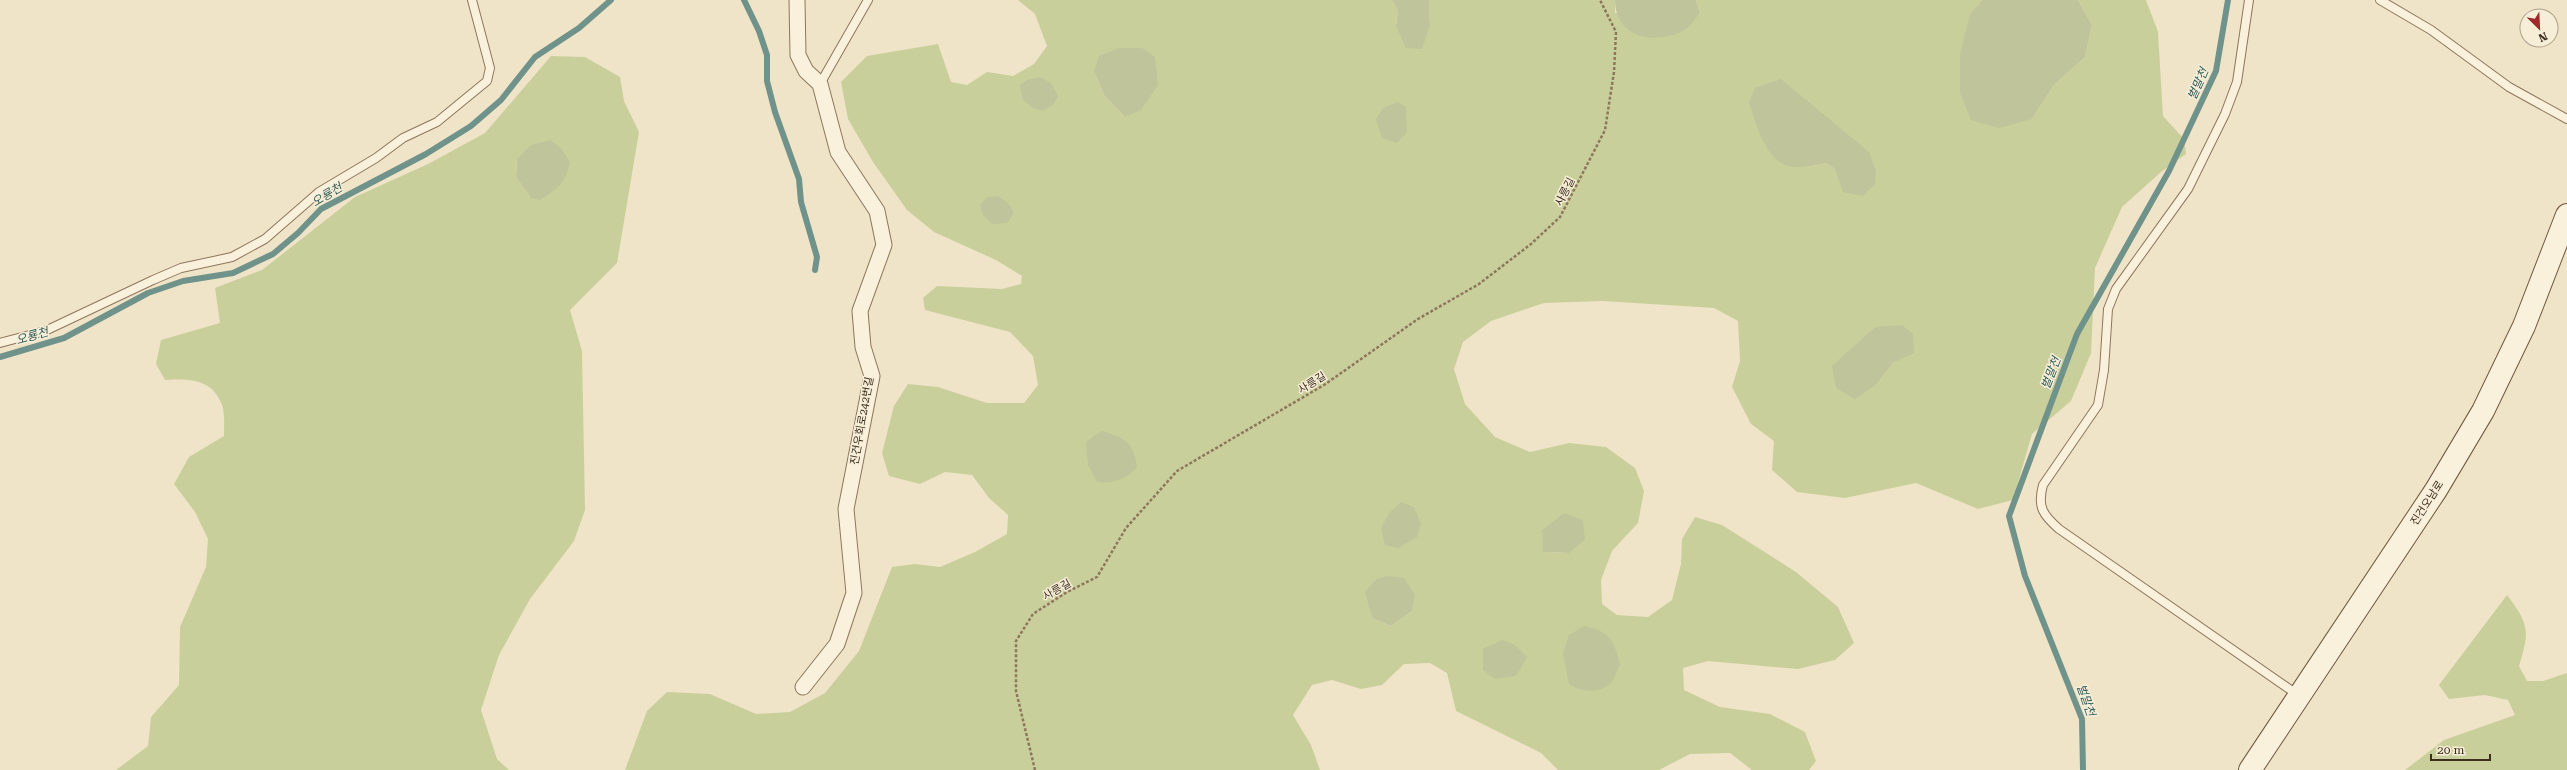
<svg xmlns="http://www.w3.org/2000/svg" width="2567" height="770" font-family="'Roboto Serif','Noto Sans KR',serif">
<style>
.green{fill:#c9cf9b;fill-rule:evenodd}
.cemetery{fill:#bfc49a}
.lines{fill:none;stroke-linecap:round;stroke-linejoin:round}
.stream{stroke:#6f938a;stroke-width:6}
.lane-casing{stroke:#8d765c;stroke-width:10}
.street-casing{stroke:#8d765c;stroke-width:17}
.secondary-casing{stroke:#6f573f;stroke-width:24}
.path{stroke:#8d765c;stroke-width:2.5;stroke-dasharray:3 2;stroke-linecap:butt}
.lane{stroke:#faf1dc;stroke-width:8}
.street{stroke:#faf1dc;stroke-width:15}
.secondary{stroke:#faf1dc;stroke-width:22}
.labels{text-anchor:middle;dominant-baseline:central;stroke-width:3;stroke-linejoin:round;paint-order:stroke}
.street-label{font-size:11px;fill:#3d2e20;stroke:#f7eed8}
.water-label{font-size:12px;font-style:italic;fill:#2f5d5a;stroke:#f7eed8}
</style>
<rect width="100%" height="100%" fill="#f0e4c8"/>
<path class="green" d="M1018 0H1392L1398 11 1396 26 1430 25 1429 0H1615V13H1700L1696 0H1982L1970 14 2032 119 2054 85 2085 57 2092 25 2078 0H2146L2158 32 2163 116 2184 139 2186 154 2161 172 2122 207 2095 268 2091 353 2071 401 2032 434 2013 500 1978 509 1916 483 1845 498 1797 492 1772 470 1774 441 1751 424 1732 387 1740 361 1738 321 1714 308 1603 301 1544 303 1491 321 1463 342 1454 369 1465 404 1495 437 1530 452 1569 443 1606 447 1635 468 1644 491 1638 523 1612 551 1601 580 1602 604 1617 615 1648 617 1672 600 1681 564 1682 539 1695 517 1722 525 1796 572 1838 607 1854 643 1835 660 1798 669 1708 661 1683 668 1684 690 1720 707 1770 714 1805 732 1816 761 1809 770H1752L1730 753 1690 754 1659 770H1558L1541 753 1456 711 1447 673 1430 663 1404 664 1382 685 1361 689 1332 680 1312 685 1293 715 1311 745 1320 770H625L647 711 667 692 710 694 756 714 790 712 825 693 859 651 892 567 915 564 940 567 975 552 1007 534 1008 515 989 498 972 475 945 472 920 484 889 476 882 453 894 406 908 384 938 387 987 403H1024L1038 385 1033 356 1010 332 925 310 923 298 937 286 1002 289 1021 284 1022 276 996 260 934 232 907 210 873 162 848 119 841 82 867 56 938 44 951 82 967 85 987 72 1013 76 1034 64 1047 46 1035 14ZM1094 71 1125 117 1104 95ZM1868 152 1835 169 1826 163C1807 168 1789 170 1774 156ZM1875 327 1914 352 1893 363 1877 384 1856 345ZM1542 530 1585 540 1570 553 1544 552ZM1376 579 1412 611 1391 626 1372 618 1366 592Z
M551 56 585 57 620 77 624 101 639 132 617 263 570 310 582 351 585 510 574 541 530 599 499 655 481 710 497 759 509 770H116L148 746 151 717 179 685 180 627 206 567 208 539 195 512 174 484 189 457 224 436C224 426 225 413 222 405 212 378 188 379 165 380L156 364 161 340 220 323 215 288 262 270 355 197 428 164 485 133ZM517 159 531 198 516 177Z
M2507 595C2529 624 2530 631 2519 666L2527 681H2543L2567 673V770H2405L2444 740 2515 715 2508 700 2485 695 2449 699 2439 685Z"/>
<path class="cemetery" d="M1392 0H1429L1430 25 1422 49 1406 48 1396 26 1398 11Z
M1615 0H1696L1700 13C1696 17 1691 26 1686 29 1657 46 1615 39 1615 0Z
M1982 0H2078L2092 25 2085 57 2054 85 2032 119 1999 128 1971 120 1960 93V54L1970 14Z
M1119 48H1142L1155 57 1158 85 1141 110 1125 117 1104 95 1094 71 1099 56Z
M1040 77 1051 83 1058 96 1054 104 1043 111 1033 108 1023 100 1020 85 1027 80Z
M1781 79 1869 152 1876 171 1875 184 1863 196 1843 192 1835 169 1826 163C1814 166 1796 170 1783 164 1765 156 1754 119 1749 102L1755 88Z
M1398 102 1406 107 1407 132 1397 143 1382 138 1376 119 1383 108Z
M550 140 561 148 570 162C566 183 558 188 540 200L531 198 516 177 517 159 531 145Z
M998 196 1008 203 1014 213 1007 223 992 224 983 215 980 205 987 197Z
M1902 325 1913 334 1914 353 1893 363 1877 384 1855 399 1836 388 1832 366 1875 327Z
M1101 431C1125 437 1134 442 1137 468 1126 479 1113 484 1097 482L1088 465 1086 442Z
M1401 502 1414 507 1421 524 1417 537 1398 548 1385 545 1381 528 1389 513Z
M1564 513 1583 520 1585 540 1570 553 1543 552 1542 530Z
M1387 576 1404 578 1415 595 1412 611 1391 626 1372 618 1365 592 1376 579Z
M1584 626C1610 631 1614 640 1620 665 1617 670 1615 678 1611 683 1600 694 1580 692 1569 684L1563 653 1569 635Z
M1502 640 1515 645 1527 657 1516 676 1495 679 1483 670V649Z"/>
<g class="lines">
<path class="stream" d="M744 0 759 31 767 55V81L775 112 799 179 801 202 817 257 815 270
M0 357 64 338 148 293 183 281 233 273 273 254 298 233 321 209 426 154 471 126 501 100 535 57 579 28 611 0
M2083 770 2082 719 2025 576 2009 516 2077 334 2169 171 2216 71 2228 0"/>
<defs>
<path id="lane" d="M2249 0 2237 82 2225 114 2188 189 2116 289 2108 309 2104 370 2098 405 2043 485C2037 507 2043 515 2059 529L2298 695
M2380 0 2431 30 2509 87 2567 119
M820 84 868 0
M0 343 45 331 153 280 181 268 232 257 265 239 319 192 376 158 403 138 437 122 487 81 490 68 472 0"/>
<path id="street" d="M797 0 798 55 806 71 820 84 838 152 877 211 884 245 860 311 863 347 872 376 846 509 854 593 837 644 803 687"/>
<path id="secondary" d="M2250 770 2436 490 2483 411 2524 326 2567 215"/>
</defs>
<use href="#lane" class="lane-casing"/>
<use href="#street" class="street-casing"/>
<use href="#secondary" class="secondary-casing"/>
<path class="path" d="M1035 770 1016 691V641L1033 614 1067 592 1097 577 1126 528 1177 471 1324 385 1418 319 1479 284 1531 244 1560 217 1605 130 1614 72 1616 32 1600 0"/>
<use href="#lane" class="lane"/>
<use href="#street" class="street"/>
<use href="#secondary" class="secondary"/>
</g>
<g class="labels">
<g class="street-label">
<text transform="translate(1565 192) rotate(-63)">사릉길</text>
<text transform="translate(1312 383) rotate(-32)">사릉길</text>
<text transform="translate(862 421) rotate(-80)">진건우회로242번길</text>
<text transform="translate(2427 503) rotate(-57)">진건오남로</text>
<text transform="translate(1057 590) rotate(-30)">사릉길</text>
</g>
<g class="water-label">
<text transform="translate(2198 84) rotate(-66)">벌말천</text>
<text transform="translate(327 195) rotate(-31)">오룡천</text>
<text transform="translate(32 336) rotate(-16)">오룡천</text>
<text transform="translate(2051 373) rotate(-69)">벌말천</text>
<text transform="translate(2086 700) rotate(71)">벌말천</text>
</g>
</g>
<g transform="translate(2539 28) rotate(156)"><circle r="19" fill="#f7eed8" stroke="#ada18e"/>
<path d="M0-3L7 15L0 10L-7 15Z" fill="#9e2a2b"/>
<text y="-6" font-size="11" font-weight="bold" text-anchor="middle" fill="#3d2e20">N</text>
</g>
<path d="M2431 754v6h59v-6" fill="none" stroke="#3d2e20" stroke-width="2"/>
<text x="2437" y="754" font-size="12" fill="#3d2e20" stroke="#f7eed8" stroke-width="3" paint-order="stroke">20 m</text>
</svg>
